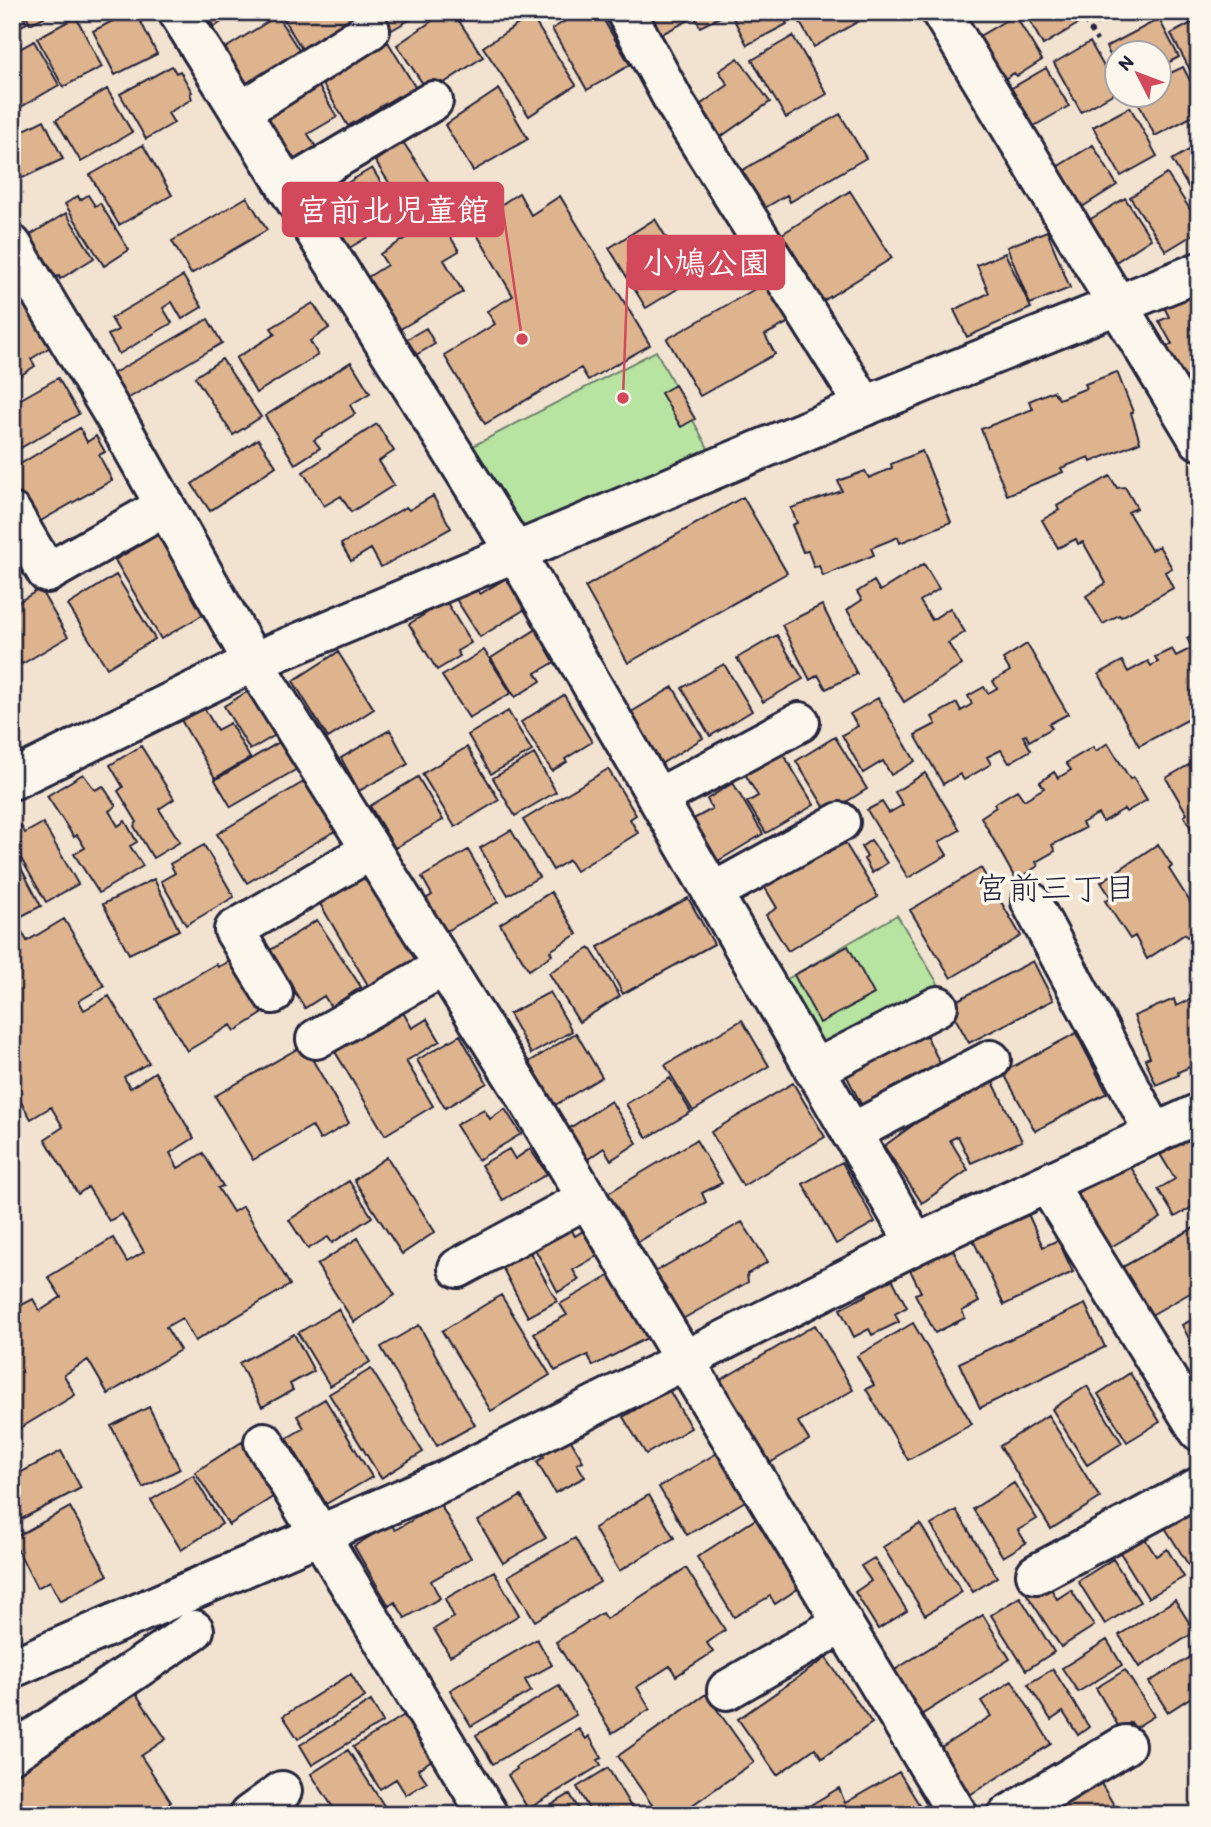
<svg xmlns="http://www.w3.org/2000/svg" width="1211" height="1827" font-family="Itim,'Klee One',sans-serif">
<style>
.green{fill:#b8e4a1;stroke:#6d836e;stroke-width:2}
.building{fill:#deb48e;stroke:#22223b;stroke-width:2}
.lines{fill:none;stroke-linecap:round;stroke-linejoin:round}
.minor-casing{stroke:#22223b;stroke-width:44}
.path{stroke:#22223b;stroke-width:4.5;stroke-dasharray:5 5;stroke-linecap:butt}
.minor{stroke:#fbf7ec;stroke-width:38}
.labels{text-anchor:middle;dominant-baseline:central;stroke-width:7;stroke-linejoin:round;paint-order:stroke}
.neighbourhood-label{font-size:32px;fill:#22223b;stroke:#fbf7ec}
.leader{fill:none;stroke:#d1495b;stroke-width:2.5}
.callout-dot{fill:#d1495b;stroke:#fbf7ec;stroke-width:2.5}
.callout{fill:#d1495b;stroke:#d1495b;stroke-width:2.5}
.callout-label{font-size:32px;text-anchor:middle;font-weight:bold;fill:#fff}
</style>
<rect width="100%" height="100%" fill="#f2e3d0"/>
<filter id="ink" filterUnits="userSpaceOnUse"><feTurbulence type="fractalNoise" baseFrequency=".0143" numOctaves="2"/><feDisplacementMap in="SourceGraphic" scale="14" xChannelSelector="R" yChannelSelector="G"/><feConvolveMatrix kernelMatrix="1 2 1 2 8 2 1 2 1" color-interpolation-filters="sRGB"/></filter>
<g filter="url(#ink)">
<path class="green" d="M656 351 710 452 523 532 473 446Z
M897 915 943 992 816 1056 777 985Z"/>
<path class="building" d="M12 12H21L27 23 12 30Z
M25 12H54L30 24Z
M130 12H136L157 54 115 75 93 31Z
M205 12H236L214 27Z
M296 12H355L360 21 305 54 284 20Z
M370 12H423L383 35Z
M445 12H453L483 57 429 93 397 45Z
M580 12H599L630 65 587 90 552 29Z
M646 12H720L722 16 700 27 695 17 658 36Z
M730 12H781L787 24 747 45Z
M794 12H854L859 21 814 47Z
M1025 12H1071L1078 24 1043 45Z
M1090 12H1118L1097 24Z
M1015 15 1042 60 1017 76 1014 73 995 85 973 40Z
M277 16 304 58 243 97 216 54Z
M531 16 576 85 529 116 483 47Z
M76 17 102 67 63 87 37 38Z
M1159 19 1179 57 1158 68V52H1116V67L1106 47Z
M1199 19V85H1198L1171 34Z
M793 36 827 94 786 118 752 60Z
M34 41 59 85 14 111 12 107V53Z
M388 42 418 92 402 101 398 96 348 126 321 81Z
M1090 42 1116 88V92L1081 112 1054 63Z
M738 58 770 102 719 138 697 107 728 85 719 71Z
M172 66 176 73 180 71 192 92 190 93 192 99 168 113 174 123 146 139 120 94Z
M1183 67 1199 98V104L1191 107 1195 115 1155 136 1138 102 1142 101 1139 94H1158V79Z
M1046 68 1069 106 1027 130 1005 92Z
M318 85 337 117 308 134 316 147 293 161 256 124Z
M107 89 132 132 81 162 56 120Z
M499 89 528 139 473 171 445 125Z
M1130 107 1157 156 1121 176 1093 127Z
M840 114 866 158 790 202 787 195 763 209 741 171Z
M44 120 63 159 12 183V136Z
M403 142 439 196 410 215 375 161Z
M1199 144V205L1172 160Z
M143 145 172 195 119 225 90 175Z
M1093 145 1117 185 1077 210 1052 170Z
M372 168 402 217 339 254 316 215 325 210 319 200Z
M1167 174 1199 223V231L1166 251 1130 197Z
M850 191 892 258 823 301 782 234Z
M519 193 531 215 560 196 650 345 588 380 581 368 485 424 444 355 495 324 487 311 513 296 465 214 493 197 499 206Z
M88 195 95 206 100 203 129 250 104 266 65 204 78 196 80 200Z
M247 197 267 230 191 274 172 241Z
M1125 198 1151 239 1108 267 1081 225Z
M66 213 94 258 60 279 59 276 56 277 30 235Z
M439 218 459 251 444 260 463 292 392 334 373 302 380 297 368 277 387 265 380 254Z
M655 219 692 280 646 308 609 248Z
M1047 231 1070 288 1030 304 1007 247Z
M1005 253 1031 308 967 337 954 310 989 293 977 265Z
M183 276 202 307 182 319 172 302 163 308 172 323 119 354 108 335 118 330 111 318Z
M769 281 791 321 765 335 775 354 700 396 667 339Z
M1199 289V371L1184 379 1166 347 1172 344 1159 321 1169 317 1163 305Z
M21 299 50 347 31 359 35 366 15 379 12 374V304Z
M313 303 329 328 310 341 318 355 256 393 236 358 275 334 271 328Z
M208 319 222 343 122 402 107 377Z
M426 328 435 344 409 359 400 343Z
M222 359 261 417 233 435 195 377Z
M351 362 370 393 350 405 355 414 314 440 320 448 295 464 265 416Z
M1117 372 1133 412 1131 413 1140 442 1091 462 1089 457 1061 468 1063 472 1007 495 981 429 1033 409 1029 401 1053 391 1059 399 1087 388 1085 384Z
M58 378 79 414 12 453V404Z
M675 385 695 419 681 427 661 393Z
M377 424 394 451 379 461 394 485 351 512 341 496 324 506 303 472Z
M80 428 87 442 96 436 105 452 99 455 112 480 32 526 12 492V469Z
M258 439 276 466 210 511 192 484Z
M922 451 951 522 900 543 898 537 871 548 874 555 823 576 819 566 814 567 808 551 803 552 792 525 797 523 791 508 842 491 838 481 865 471 869 478 892 468 891 464Z
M1110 476 1117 488 1125 487 1137 508 1128 512 1151 550 1159 546 1172 568 1165 572 1173 588 1121 617 1119 615 1103 624 1086 596 1106 583 1083 542 1078 544 1076 539 1058 548 1042 520 1059 510 1057 506Z
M433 496 451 528 381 567 371 549 351 561 341 544 406 507 409 510Z
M743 497 787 573 628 663 585 587Z
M160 534 206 613 161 639 115 560Z
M12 545 27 570 12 579Z
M924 564 939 589 920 601 932 620 950 608 965 632 948 643 962 665 904 702 847 610 862 600 857 592 874 581 880 591Z
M116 575 155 639 107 668 68 605Z
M508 577 527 608 480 637 456 599 476 587 480 594Z
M40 589 68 637 22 664 18 659 12 662V606Z
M446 601 471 643 457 651 460 656 437 670 409 624Z
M822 605 857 674 826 689 818 675 810 680 782 625Z
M540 627 560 659 536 673 541 681 515 697 491 658Z
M1199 631V723L1191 727 1187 720 1139 746 1099 674 1122 661 1128 672 1148 661 1151 666 1158 662 1155 657 1172 649 1176 656 1192 648 1187 638Z
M777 635 803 679 763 702 737 658Z
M1027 644 1068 714 1049 724 1052 728 1029 741 1026 735 1023 736 1031 750 1009 763 1001 750 987 757 991 764 964 780 960 774 943 784 915 735 936 724 932 717 957 703 961 711 972 704 968 696 984 687 988 693 997 688 993 681 1010 671 1003 659Z
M484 650 511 693 469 718 442 676Z
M338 652 374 709 328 738 293 681Z
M724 664 752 711 710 736 682 688Z
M673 687 703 738 659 765 628 714Z
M250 690 284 730 250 750 224 706Z
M564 695 592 742 565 759 567 762 552 771 521 722Z
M878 698 915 761 891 775 883 761 863 773 842 735 858 726 850 714Z
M203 706 217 730 230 723 250 758 215 778 181 720Z
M508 711 532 751 491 774 468 735Z
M390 730 408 764 359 791 341 758Z
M835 737 867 789 828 813 796 761Z
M283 740 299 768 231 807 215 780Z
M1108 743 1130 779 1133 777 1147 800 1126 812 1124 809 1103 822 1098 814 1082 823 1085 828 1052 845 1055 851 1036 862 1038 866 1016 880 981 817 996 807 994 804 1017 790 1024 800 1044 788 1040 782 1054 772 1058 778 1071 770 1066 763 1093 747 1096 751Z
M141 746 174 799 159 809 180 842 153 858 134 826 137 822 118 791 123 787 110 765Z
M467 747 499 800 455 827 422 774Z
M782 752 814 805 766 833 747 802 758 796 745 774Z
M534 754 556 792 515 816 493 778Z
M1199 759V838L1197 839 1184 816 1187 814 1166 778Z
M608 769 636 815 630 819 638 833 576 871 569 860 553 870 523 820Z
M925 773 960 830 939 842 947 855 908 878 867 810 882 802 889 813 903 805 895 792Z
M83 774 95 790 103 786 116 806 109 811 118 826 125 821 137 842 130 846 143 866 99 893 74 854 85 848 77 835 74 837 47 796Z
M418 777 443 820 395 848 370 806Z
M305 781 335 831 247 883 217 834Z
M733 783 763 834 713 864 688 822 712 809 707 799Z
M43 823 78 884 46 902 12 843V831L21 826 25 833Z
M511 830 539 877 508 895 480 848Z
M842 838 878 897 788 951 766 915 777 908 764 886Z
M871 840 887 863 872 873 864 859 867 857 861 847Z
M1158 844 1172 866 1169 869 1192 905 1196 903 1199 907V930L1187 937 1185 934 1147 959 1135 936 1130 939 1105 901 1111 898 1101 882Z
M204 845 234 897 186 925 161 881 175 873 170 864Z
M468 850 498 902 443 933 424 900 432 895 422 877Z
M12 851 41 906 12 921Z
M981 868 1021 936 951 978 910 910Z
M365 874 419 964 372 992 319 902Z
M154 879 179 930 129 954 103 904Z
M551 892 577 934 550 951 552 955 529 970 500 924Z
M688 898 714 944 623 994 598 947Z
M64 919 104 986 79 1001 84 1010 109 996 149 1063 124 1077 130 1088 155 1072 194 1138 170 1153 178 1168 203 1153 223 1186 218 1188 233 1212 243 1206 290 1285 195 1341 182 1318 166 1327 180 1350 108 1394 88 1360 64 1375 75 1395 12 1433V1297L18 1307 33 1299 40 1311 61 1297 48 1277 113 1238 127 1262 144 1252 122 1214 109 1221 88 1187 78 1194 45 1139 63 1127 51 1107 31 1119 12 1087V1054L17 1051 12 1043V936L21 930 27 941Z
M317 920 361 987 331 1007 324 996 305 1008 269 951Z
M848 946 874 994 820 1023 794 975Z
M590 948 620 996 579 1022 549 973Z
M230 961 262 1014 235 1031 231 1025 187 1051 156 999 216 964 218 967Z
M1033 961 1053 1000 969 1043 948 1005Z
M1199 985V1063L1178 1072 1179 1075 1156 1085 1145 1059 1150 1057 1134 1016 1174 999 1176 1006 1196 997 1193 988Z
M550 992 572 1031 531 1054 509 1014Z
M401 1009 412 1028 427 1019 440 1041 406 1061 433 1106 385 1135 334 1050Z
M742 1020 769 1066 693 1111 665 1065Z
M921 1025 941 1065 862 1106 842 1067Z
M576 1033 602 1077 547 1110 521 1067Z
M1076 1033 1107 1093 1035 1131 1003 1072Z
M460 1035 487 1083 445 1108 417 1060Z
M304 1045 349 1123 320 1140 312 1126 253 1160 215 1096Z
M670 1078 691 1112 647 1138 626 1104Z
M993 1082 1022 1141 971 1163 958 1136 950 1140 968 1170 922 1203 884 1146 931 1112Z
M793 1083 825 1137 743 1186 711 1132Z
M611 1101 637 1143 611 1160 604 1148 581 1164 567 1130Z
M484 1109 490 1119 505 1109 521 1134 478 1160 456 1125Z
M1188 1138 1199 1157V1203L1175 1217 1158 1189 1175 1179 1160 1154Z
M696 1140 722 1183 702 1193 706 1202 636 1243 608 1193Z
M509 1149 515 1159 530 1149 547 1174 503 1200 481 1165Z
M387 1157 435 1232 402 1254 354 1180Z
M842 1162 875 1222 836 1244 803 1184Z
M1128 1162 1161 1218 1109 1248 1076 1193Z
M349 1181 372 1217 332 1243 328 1237 308 1249 289 1220Z
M1028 1214 1043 1247 1058 1240 1073 1272 1004 1305 973 1240Z
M742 1222 768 1262 747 1274 748 1282 679 1321 651 1274Z
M1199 1225V1288L1146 1318 1119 1269Z
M571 1229 575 1236 583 1231 597 1256 573 1270 579 1280 558 1292 535 1249Z
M358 1238 395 1295 354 1322 317 1265Z
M952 1248 979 1302 962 1311 965 1318 935 1333 915 1294 921 1292 910 1270Z
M528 1249 557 1301 528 1317 501 1265Z
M611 1275 647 1338 593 1366 588 1355 555 1371 534 1333 567 1315 560 1304Z
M890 1275 907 1307 895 1314 899 1322 872 1335 869 1329 854 1337 840 1309 867 1295 864 1288Z
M501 1295 550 1375 491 1411 442 1331Z
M1085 1304 1105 1347 980 1408 959 1363Z
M338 1309 370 1362 330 1386 298 1333Z
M1199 1316V1355L1198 1356 1182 1325Z
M913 1323 972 1424 908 1460 866 1389 874 1385 857 1356Z
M419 1325 475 1425 437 1446 381 1347Z
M815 1325 853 1390 798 1422 809 1440 768 1464 719 1381Z
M294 1334 314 1371 290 1384 293 1390 262 1407 239 1363Z
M371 1369 423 1452 381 1478 329 1394Z
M1130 1373 1160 1422 1127 1442 1098 1394Z
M1087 1386 1122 1443 1087 1465 1052 1409Z
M669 1390 691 1428 646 1454 623 1417Z
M325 1399 372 1477 326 1504 287 1438 304 1428 297 1416Z
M149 1407 180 1469 143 1488 111 1426Z
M1048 1415 1100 1498 1051 1529 1000 1446Z
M567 1434 583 1461 577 1464 585 1477 555 1493 537 1462 544 1457 539 1450Z
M242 1442 276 1495 229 1525 195 1472Z
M61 1451 81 1488 12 1524V1477Z
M719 1452 747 1500 687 1535 659 1487Z
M193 1475 222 1524 181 1550 151 1500Z
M1014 1483 1037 1519 1018 1530 1026 1543 1003 1557 973 1509Z
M649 1495 674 1538 619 1571 594 1528Z
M521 1496 546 1538 503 1563 478 1521Z
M1183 1498 1194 1515 1199 1512V1569L1193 1572 1157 1515Z
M440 1504 471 1558 431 1581 440 1598 405 1618 395 1602 389 1606 354 1546 391 1524 395 1530Z
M70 1507 108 1575 60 1601 50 1581 37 1588 12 1539Z
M956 1510 997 1577 973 1592 931 1525Z
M756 1519 799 1588 775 1604 770 1596 734 1617 697 1557Z
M920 1524 962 1592 925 1615 883 1547Z
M1142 1534 1156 1556 1167 1549 1184 1577 1148 1598 1118 1549Z
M575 1538 600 1582 535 1621 508 1576Z
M874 1558 907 1611 878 1629 855 1592 871 1581 861 1566Z
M1113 1559 1140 1602 1105 1624 1078 1581Z
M686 1568 725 1630 707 1643 713 1652 676 1676 670 1666 637 1687 650 1709 612 1733 556 1642 602 1613 606 1619Z
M494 1571 519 1615 450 1656 434 1629 454 1617 445 1599Z
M1046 1580 1057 1599 1071 1590 1094 1626 1061 1647 1026 1593Z
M1020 1597 1054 1652 1026 1670 991 1615Z
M1175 1600 1195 1632 1139 1667 1119 1635Z
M983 1615 1010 1659 913 1720 885 1676Z
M537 1639 552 1665 525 1680 531 1691 471 1726 450 1690Z
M1107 1640 1122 1665 1078 1692 1062 1668Z
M1199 1652V1692L1168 1712 1149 1682Z
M826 1658 872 1723 822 1758 815 1748 777 1775 738 1719Z
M1053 1669 1089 1727 1078 1735 1063 1712 1051 1720 1028 1684Z
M1125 1670 1154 1716 1135 1728 1131 1722 1120 1729 1096 1688Z
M351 1674 365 1697 298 1739 283 1716Z
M1012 1681 1051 1744 968 1796 938 1749 991 1716 981 1701Z
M559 1686 576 1715 493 1764 476 1735Z
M136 1694 166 1739 141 1756 171 1802 152 1815H12V1778Z
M706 1694 754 1762 678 1815H659L618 1756Z
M371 1701 383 1722 312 1765 300 1745Z
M406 1714 435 1758 418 1769 427 1782 406 1795 396 1779 380 1789 353 1747Z
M579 1729 586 1739 589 1736 602 1758 598 1760 601 1765 528 1809 508 1775 517 1769 516 1767Z
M348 1750 390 1815H338L311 1774Z
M608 1768 634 1812 630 1815H592L577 1787Z
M899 1772 925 1814 923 1815H801L799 1812 839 1788 845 1803Z
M1094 1772 1120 1815H1026Z
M570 1794 582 1815H535Z"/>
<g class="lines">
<defs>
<path id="minor" d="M178 12 515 552 916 1244
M626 12 675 103 865 406
M941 12 1199 440
M240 112 370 30
M287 188 433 101
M12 245 122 429 253 662 522 1090 958 1815
M12 513 47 573 165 506
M12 780 253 662 865 406 1199 272
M658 798 800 722
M712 893 840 822
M1031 902 1155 1134
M273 994 234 930 371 850
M316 1039 444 966
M814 1070 938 1006
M851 1133 991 1060
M1048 1185 1199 1431
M458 1268 588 1198
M264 1442 488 1815
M1036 1574 1199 1487
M12 1668 446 1480 916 1244 1199 1113
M727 1690 843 1623
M12 1753 194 1630
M249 1815 282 1791
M1008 1815 1125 1745"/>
</defs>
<use href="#minor" class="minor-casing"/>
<path class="path" d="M1080 12 1097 41"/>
<use href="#minor" class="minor"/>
</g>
</g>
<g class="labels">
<g class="neighbourhood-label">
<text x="1056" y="888">宮前三丁目</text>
</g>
</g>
<path class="leader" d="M522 339L503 210M623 398L628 262"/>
<g class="callout-dot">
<circle cx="522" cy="339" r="7"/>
<circle cx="623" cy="398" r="7"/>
</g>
<g class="callout">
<rect x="283" y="183" width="220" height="53" rx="7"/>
<rect x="628" y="236" width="156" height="53" rx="7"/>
</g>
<g class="callout-label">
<text x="393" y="221">宮前北児童館</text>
<text x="706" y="274">小鳩公園</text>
</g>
<rect width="1211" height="1827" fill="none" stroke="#fbf7ec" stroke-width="42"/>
<rect x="21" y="21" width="1169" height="1785" fill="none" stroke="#22223b" stroke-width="2.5" filter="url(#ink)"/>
<g transform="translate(1138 74) rotate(312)"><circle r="33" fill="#fbf7ec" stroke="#a4a2a5" stroke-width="2"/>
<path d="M0-5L12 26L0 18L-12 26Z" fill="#d1495b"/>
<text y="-10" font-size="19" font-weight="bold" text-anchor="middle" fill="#22223b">N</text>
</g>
</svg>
